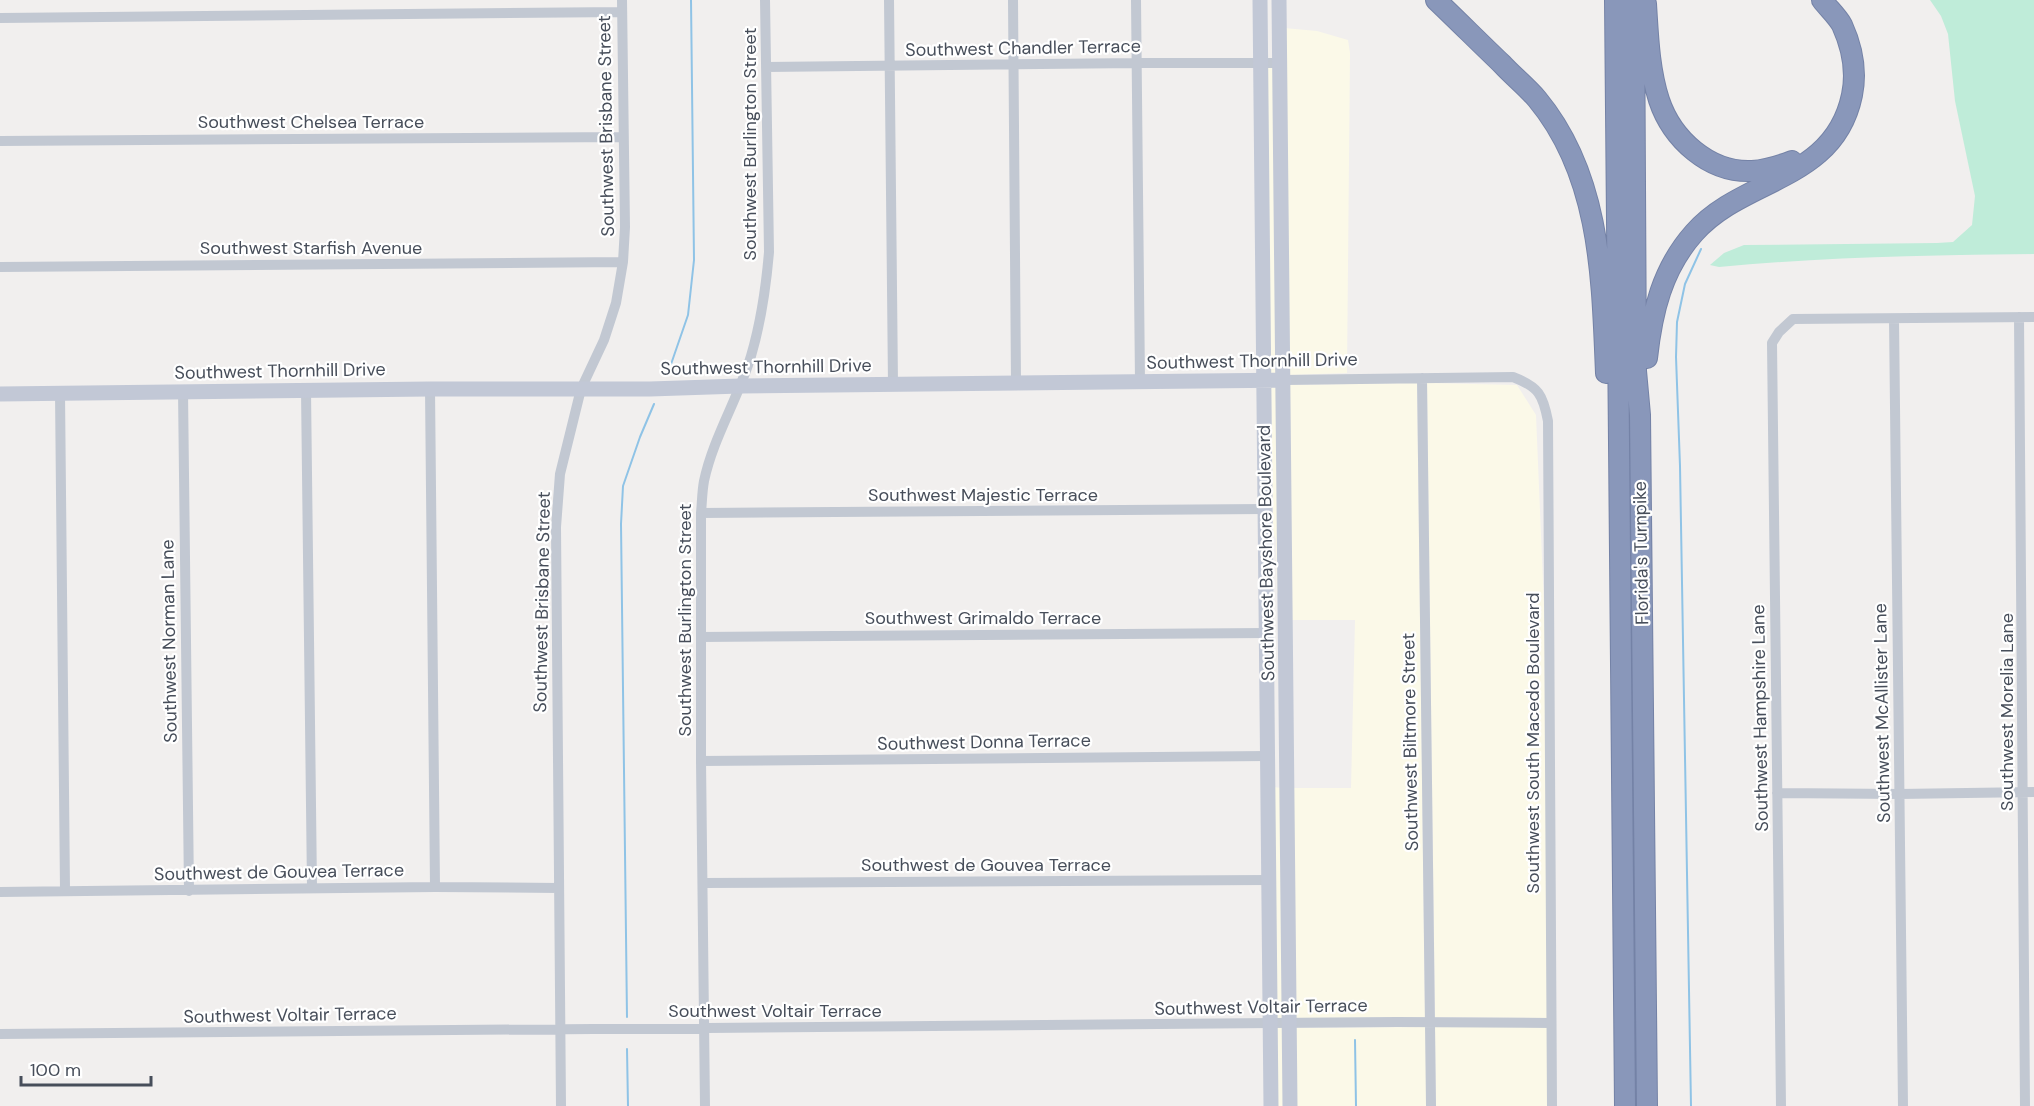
<svg xmlns="http://www.w3.org/2000/svg" width="2034" height="1106" font-family="'DM Sans',sans-serif">
<style>
.commercial{fill:#fbf9e8}
.green{fill:#bfecd9}
.lines{fill:none;stroke-linecap:round;stroke-linejoin:round}
.stream{stroke:#8fc3e6;stroke-width:2}
.highway-casing{stroke:#7482a6;stroke-width:22}
.street{stroke:#c2c8d2;stroke-width:10}
.secondary{stroke:#c2c8d6;stroke-width:15}
.highway{stroke:#8997ba;stroke-width:20}
.labels{text-anchor:middle;dominant-baseline:central;stroke-width:4.5;stroke-linejoin:round;paint-order:stroke}
.street-label{font-size:18px;fill:#474e5a;stroke:#fff}
</style>
<rect width="100%" height="100%" fill="#f1efee"/>
<path class="commercial" d="M1284 28 1317 31 1348 40 1350 53 1347 373 1288 375Z
M1266 68H1275L1279 375 1270 376Z
M1417 383 1425 1017 1294 1018 1292 788H1351L1355 620H1290L1288 385Z
M1427 383 1517 385 1536 415 1547 678V1018L1435 1017Z
M1279 385V596L1277 592 1276 539 1273 533 1271 386Z
M1272 787 1283 788 1285 1018 1276 1019Z
M1426 1027V1106H1295L1294 1028Z
M1435 1027H1547V1106H1436Z
M1276 1028H1285V1106H1277Z"/>
<path class="green" d="M1930 0H2034V254C1929 255 1824 257 1719 267L1710 265 1724 253 1744 245 1937 243 1953 242 1972 225 1975 196 1955 101 1948 34 1941 16Z"/>
<g class="lines">
<path class="stream" d="M669 370 688 315 694 260 691 0
M627 1017 621 524 623 486 640 437 654 404
M1355 1040 1356 1106
M627 1049 628 1106
M1691 1106 1680 466 1676 357 1677 322 1685 284 1701 249"/>
<defs>
<path id="highway" d="M1436 0C1458 21 1480 43 1502 64 1513 76 1527 87 1537 99 1601 176 1602 278 1606 373
M1615 0 1625 1106
M1634 0 1636 371 1640 415 1647 1106
M1646 4C1648 35 1649 69 1659 100 1672 139 1709 173 1752 171 1766 170 1779 166 1792 161
M1647 358C1652 312 1662 269 1694 233 1743 177 1834 182 1852 95 1857 71 1852 47 1842 25 1837 16 1828 8 1822 0"/>
</defs>
<use href="#highway" class="highway-casing"/>
<path class="street" d="M889 0 893 384
M1013 0 1016 383
M1136 0 1140 382
M0 18 622 12
M766 67 1137 63H1280
M0 141 623 137
M0 267 623 262
M2019 317 2025 1106
M1894 319 1903 1106
M1422 378 1431 1106
M1284 380 1513 377C1539 387 1543 395 1548 421L1552 1106
M430 389 435 887
M306 390 312 888
M183 391 189 891
M60 393 65 890
M701 513 1265 509
M701 637 1266 633
M701 761 1267 756
M1777 793 1899 794 2034 792
M703 883 1269 880
M0 892 435 887 559 888
M0 1034 1397 1022 1551 1023
M561 1106 556 527 560 474 581 389 604 340 616 303 623 262 625 227 622 0
M705 1106 701 761V513C702 503 702 492 704 481 713 438 738 399 751 356 761 322 766 288 769 252L765 0
M1781 1106 1772 343 1779 332 1793 319 2034 317"/>
<path class="secondary" d="M1260 0 1271 1106
M1279 0 1290 1106
M0 394 430 389H650L740 386 1284 380"/>
<use href="#highway" class="highway"/>
</g>
<g class="labels">
<g class="street-label">
<text transform="translate(1023 48) rotate(-1)">Southwest Chandler Terrace</text>
<text x="311" y="122">Southwest Chelsea Terrace</text>
<text transform="translate(606 126) rotate(-91)">Southwest Brisbane Street</text>
<text transform="translate(750 144) rotate(-90)">Southwest Burlington Street</text>
<text x="311" y="248">Southwest Starfish Avenue</text>
<text transform="translate(1252 361) rotate(-1)">Southwest Thornhill Drive</text>
<text transform="translate(766 367) rotate(-1)">Southwest Thornhill Drive</text>
<text transform="translate(280 371) rotate(-1)">Southwest Thornhill Drive</text>
<text x="983" y="495">Southwest Majestic Terrace</text>
<text transform="translate(1266 553) rotate(-91)">Southwest Bayshore Boulevard</text>
<text transform="translate(1641 553) rotate(-91)">Florida's Turnpike</text>
<text transform="translate(542 602) rotate(-89)">Southwest Brisbane Street</text>
<text x="983" y="618">Southwest Grimaldo Terrace</text>
<text transform="translate(685 620) rotate(-90)">Southwest Burlington Street</text>
<text transform="translate(169 641) rotate(-91)">Southwest Norman Lane</text>
<text transform="translate(2007 712) rotate(-90)">Southwest Morelia Lane</text>
<text transform="translate(1882 713) rotate(-91)">Southwest McAllister Lane</text>
<text transform="translate(1760 718) rotate(-91)">Southwest Hampshire Lane</text>
<text transform="translate(984 742) rotate(-1)">Southwest Donna Terrace</text>
<text transform="translate(1410 742) rotate(-91)">Southwest Biltmore Street</text>
<text transform="translate(1533 743) rotate(-90)">Southwest South Macedo Boulevard</text>
<text x="986" y="865">Southwest de Gouvea Terrace</text>
<text transform="translate(279 872) rotate(-1)">Southwest de Gouvea Terrace</text>
<text transform="translate(1261 1007) rotate(-1)">Southwest Voltair Terrace</text>
<text x="775" y="1011">Southwest Voltair Terrace</text>
<text transform="translate(290 1015) rotate(-1)">Southwest Voltair Terrace</text>
</g>
</g>
<path d="M21 1076v9h130v-9" fill="none" stroke="#474e5a" stroke-width="3"/>
<text x="30" y="1076" font-size="18" fill="#474e5a" stroke="#ffffff" stroke-width="4.5" paint-order="stroke">100 m</text>
</svg>
